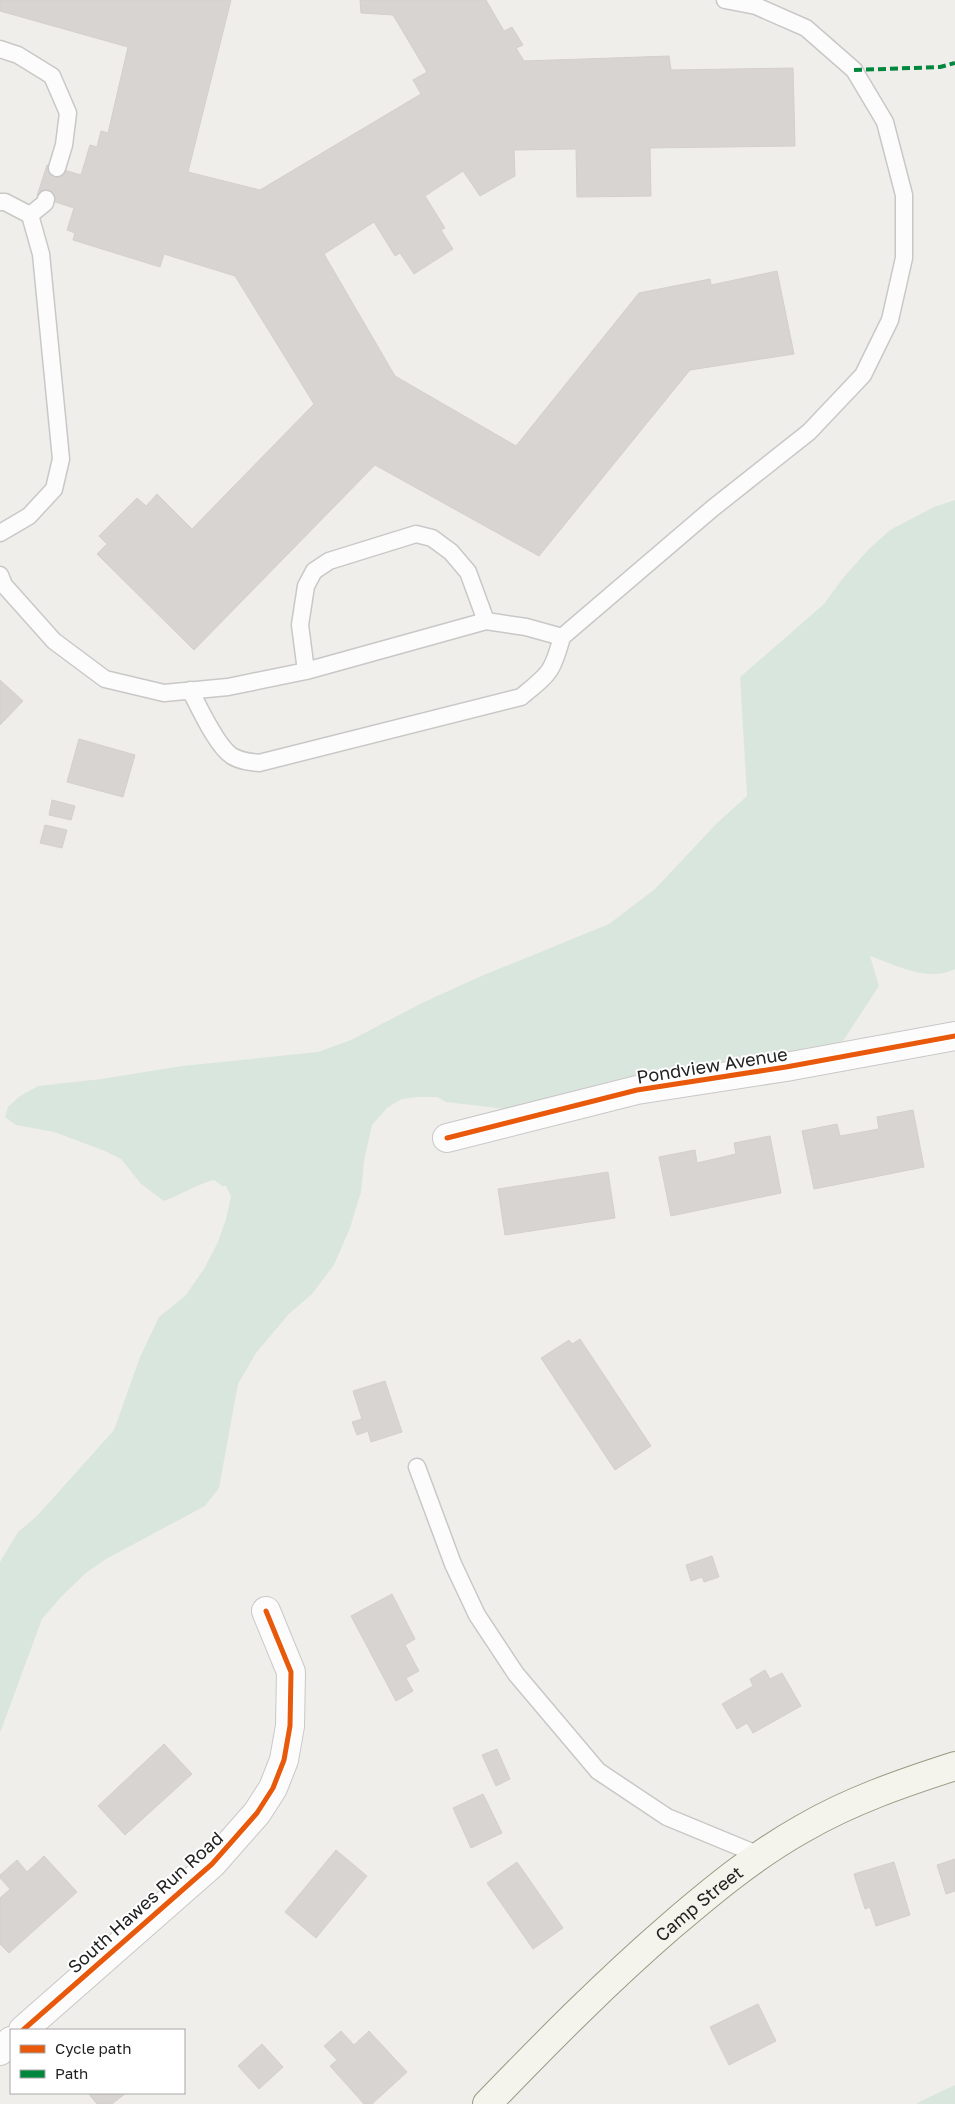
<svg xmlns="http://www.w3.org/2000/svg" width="955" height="2104" font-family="'Golos Text',sans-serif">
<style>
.wetland{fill:#d9e6de}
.building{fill:#d7d4d2;stroke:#d3d0cc}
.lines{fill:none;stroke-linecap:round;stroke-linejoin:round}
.service-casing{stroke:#c9c8c7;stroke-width:19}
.minor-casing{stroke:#c9c8c7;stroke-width:30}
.secondary-casing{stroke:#999a82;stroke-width:30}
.service{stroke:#fdfcfc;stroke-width:16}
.minor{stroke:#fdfcfc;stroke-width:28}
.secondary{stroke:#f4f4ed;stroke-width:28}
.quiet{stroke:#00873e;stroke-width:4;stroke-dasharray:8 4;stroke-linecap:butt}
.cycleway-casing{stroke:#fff;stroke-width:8}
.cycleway{stroke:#e8590c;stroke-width:5}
.labels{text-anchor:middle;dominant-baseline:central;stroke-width:4;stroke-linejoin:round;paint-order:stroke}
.street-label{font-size:18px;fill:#222;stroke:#fff}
</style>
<rect width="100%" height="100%" fill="#f0eeeb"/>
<path class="wetland" d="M955 500V969C929 983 896 965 870 956L879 986 843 1041 781 1060 747 1057 659 1072 629 1079 539 1113 446 1102 437 1097H418L402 1099 387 1108 372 1125 364 1161 361 1192 350 1228 334 1265 312 1294 289 1314 256 1353 238 1384 219 1488 205 1506 106 1559 86 1573 62 1596 42 1619 0 1733V1562L18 1532 37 1516 114 1430 140 1357 159 1317 185 1296 204 1269 218 1242 226 1219 231 1197 226 1186H222L214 1180C197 1184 181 1195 164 1201L141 1184 121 1159 105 1151 54 1132 16 1125 5 1117 8 1107 20 1096 38 1086 101 1079 182 1066 318 1052 351 1040 424 1002 479 977 609 924 655 889 717 823 747 796 740 677 824 604 843 578 868 550 890 530 934 507Z
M955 2085V2104H917L919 2102Z"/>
<path class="building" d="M0 0H231L188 172 260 190 421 94 413 80 427 72 393 15 361 13 360 0H486L504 31 512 27 523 45 516 48 524 61 669 56 671 70 793 68 795 146 650 148 651 196 577 197 576 149 514 150 515 176 480 196 463 171 425 196 445 228 441 230 453 249 414 274 400 253 395 256 374 222 324 254 395 376 516 446 639 293 710 279 711 285 777 271 794 354 690 370 539 556 375 465 194 650 97 554 107 544 99 536 137 498 146 506 157 494 192 529 314 404 235 276 164 254 160 267 73 240 75 233 67 230 74 208 37 196 47 165 81 175 90 145 97 147 101 131 108 133 128 47 0 11Z
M0 680 23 701 0 725Z
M79 739 135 755 123 797 67 782Z
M52 800 75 806 71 820 49 815Z
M45 825 67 830 62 848 40 843Z
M913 1110 924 1167 814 1189 802 1131 837 1124 840 1136 879 1129 877 1117Z
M770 1136 781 1193 671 1216 659 1157 695 1150 697 1163 736 1154 734 1143Z
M608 1172 615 1218 505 1235 498 1189Z
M580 1339 651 1446 615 1470 541 1358 569 1340 572 1344Z
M385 1381 402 1432 371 1442 368 1431 357 1435 352 1422 362 1419 353 1391Z
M712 1556 719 1577 704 1582 702 1577 691 1581 686 1565Z
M392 1594 415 1639 405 1645 419 1671 406 1678 413 1691 396 1701 351 1616Z
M765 1670 770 1679 782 1673 801 1706 753 1733 747 1723 737 1729 722 1704 753 1686 750 1679Z
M164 1744 192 1774 125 1835 98 1806Z
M497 1749 510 1779 496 1786 482 1755Z
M483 1794 502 1833 471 1848 453 1808Z
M336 1850 367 1876 316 1938 285 1912Z
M44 1856 77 1892 9 1953 0 1944V1898L10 1889 0 1878V1875L17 1860 27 1872Z
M955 1859V1891L946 1894 937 1865Z
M517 1862 563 1928 533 1949 487 1883Z
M894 1862 910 1915 876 1926 870 1907 865 1909 854 1874Z
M758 2004 776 2041 729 2065 710 2027Z
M341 2031 354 2045 369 2031 407 2072 372 2104H364L330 2066 337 2060 324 2046Z
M262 2044 283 2067 259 2089 238 2066Z
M88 2093H126L112 2104H97Z"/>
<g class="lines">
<defs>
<path id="service" d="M0 49 18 55 52 76 68 113 64 145 57 168
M0 202H5L30 215 45 203 46 199
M0 533 29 516 54 489 61 459 41 254 30 215
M0 575 4 585 54 641 105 679 164 693 228 687 306 671 486 621 468 572 451 552 432 538 416 534 329 561 314 571 306 586 300 625 306 671
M486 621 526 627 562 637 713 508 809 432 863 375 890 320 904 258V195L885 122 854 70 806 28 756 6 725 0
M190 690C199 707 217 747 232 756 240 761 250 762 259 763L521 697C550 673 552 673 562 637
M417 1467 453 1564 477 1615 516 1674 598 1771 667 1817 759 1855"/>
<path id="minor" d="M447 1138 637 1090 786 1067 955 1036
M23 2030 212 1864 257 1813 273 1788 284 1760 290 1726 291 1672 266 1611
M0 2051 11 2041"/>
<g id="secondary">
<path id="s1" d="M487 2104C547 2042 607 1981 672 1925 713 1890 754 1856 802 1829 850 1801 902 1783 955 1766"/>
</g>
</defs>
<use href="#service" class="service-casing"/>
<use href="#minor" class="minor-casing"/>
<use href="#secondary" class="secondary-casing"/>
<use href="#service" class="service"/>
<use href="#minor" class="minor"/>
<use href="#secondary" class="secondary"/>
<path class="quiet" d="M854 70 940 67 955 63"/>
<defs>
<path id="cycleway" d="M447 1138 637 1090 786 1067 955 1036
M23 2030 212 1864 257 1813 273 1788 284 1760 290 1726 291 1672 266 1611"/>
</defs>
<use href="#cycleway" class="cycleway-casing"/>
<use href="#cycleway" class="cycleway"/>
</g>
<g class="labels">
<g class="street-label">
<text transform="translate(712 1065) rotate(-9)">Pondview Avenue</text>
<text transform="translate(145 1902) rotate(-42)">South Hawes Run Road</text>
<text stroke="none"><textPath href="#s1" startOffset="292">Camp Street</textPath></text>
</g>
</g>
<rect x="10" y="2029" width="175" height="65" fill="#ffffff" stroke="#a7a7a7"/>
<rect x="20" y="2045" width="25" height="8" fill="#e8590c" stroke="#a7a7a7"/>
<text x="55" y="2054" font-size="15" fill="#222222">Cycle path</text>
<rect x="20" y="2070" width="25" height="8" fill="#00873e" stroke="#a7a7a7"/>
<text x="55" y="2079" font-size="15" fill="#222222">Path</text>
</svg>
